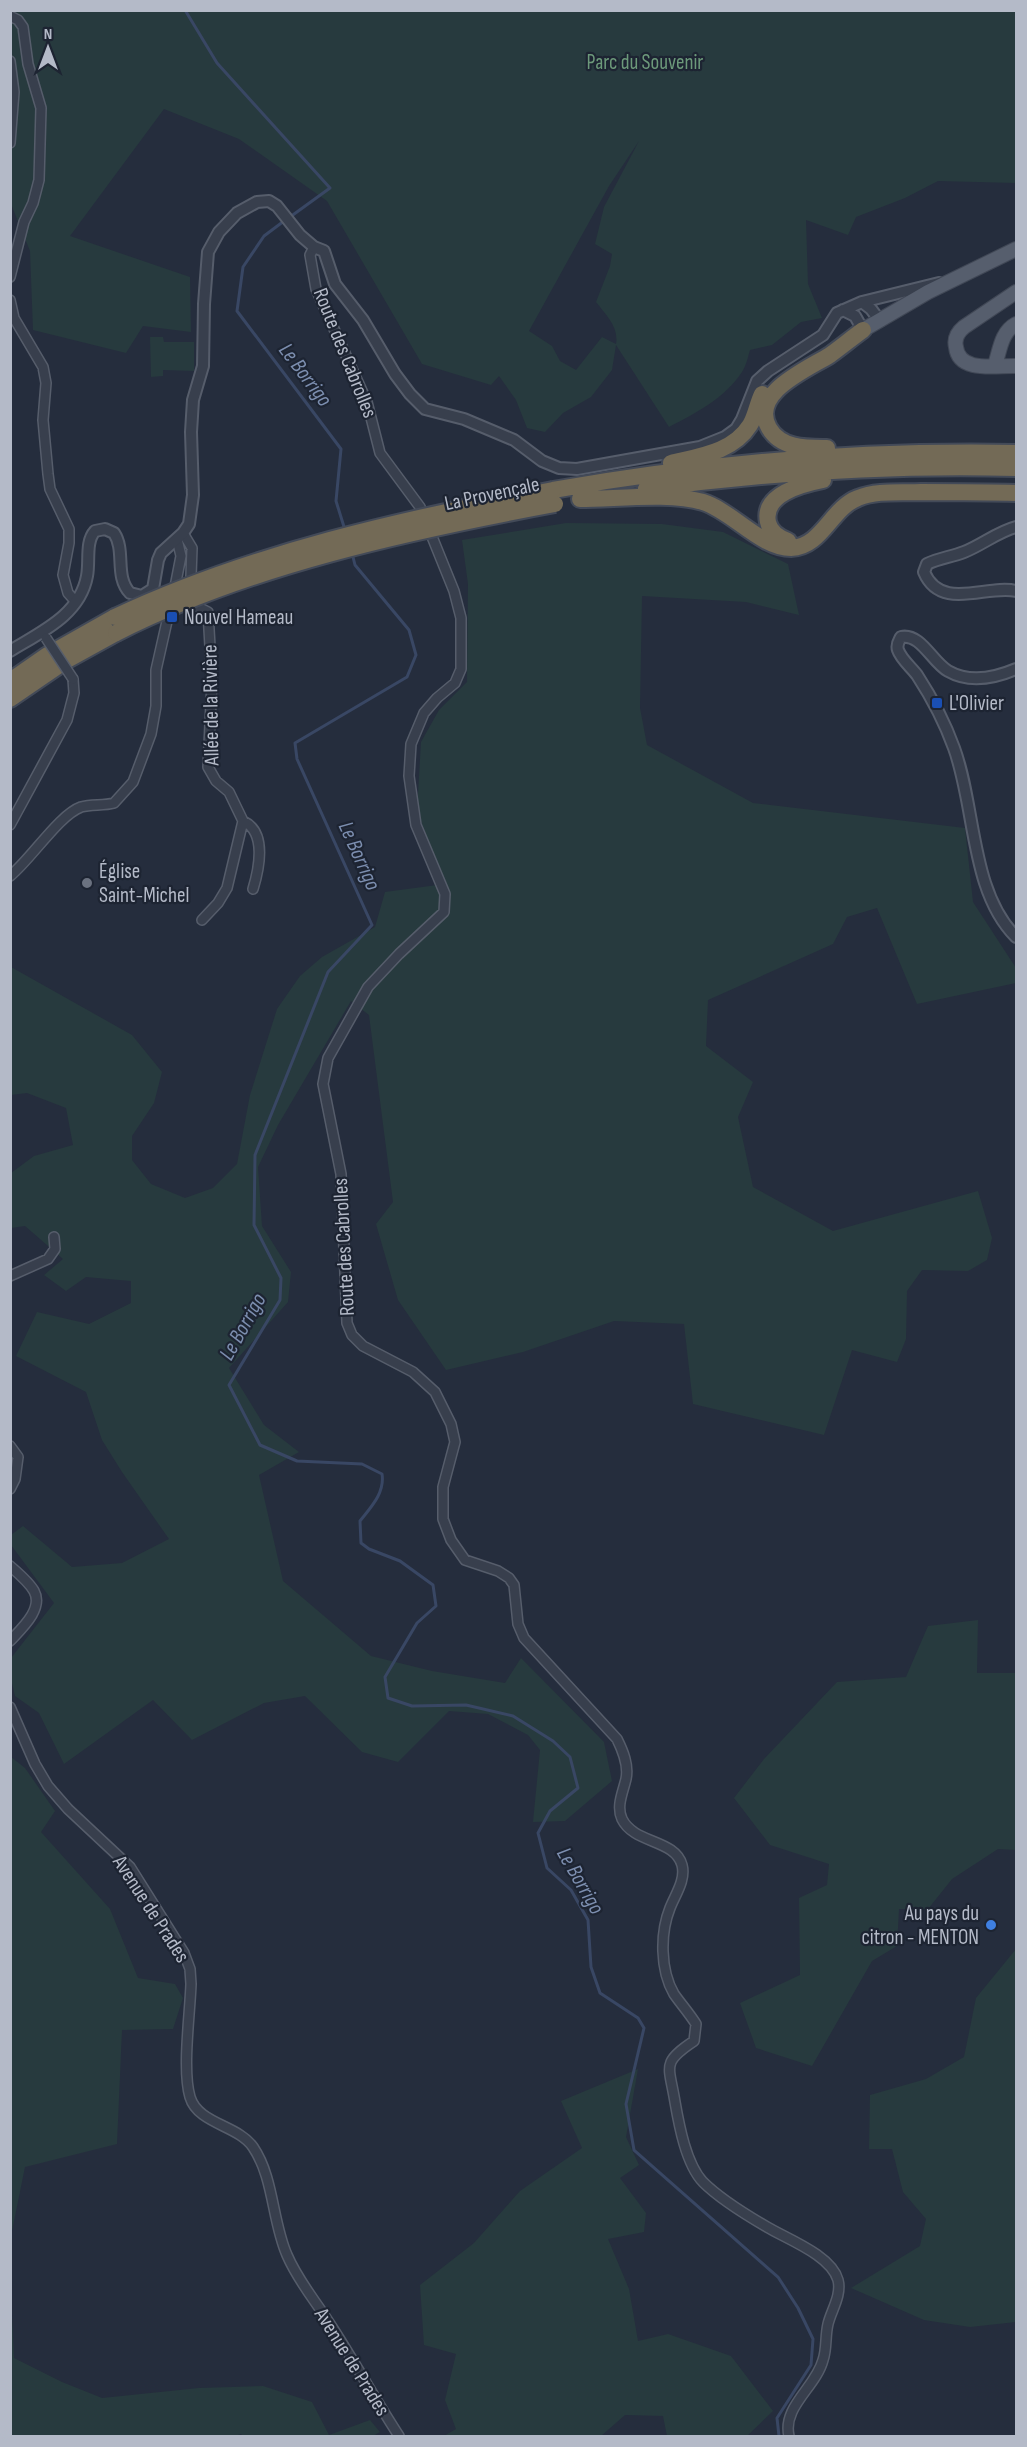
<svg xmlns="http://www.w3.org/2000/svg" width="1027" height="2447" font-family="'Sofia Sans Condensed',sans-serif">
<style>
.green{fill:#273a3e;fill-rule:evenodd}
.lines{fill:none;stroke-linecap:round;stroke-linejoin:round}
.stream{stroke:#394764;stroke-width:3}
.minor-casing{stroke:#565d6b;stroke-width:12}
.tertiary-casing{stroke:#565d6b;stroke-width:14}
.primary-casing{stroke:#414856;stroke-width:16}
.motorway-casing{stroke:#434a58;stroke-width:20}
.minor{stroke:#383f4d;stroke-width:9}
.tertiary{stroke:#383f4d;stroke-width:10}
.primary{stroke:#565e6d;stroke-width:14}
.motorway{stroke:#736a56;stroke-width:16}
.minor-bridge-casing{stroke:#565d6b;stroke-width:12;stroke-linecap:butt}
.motorway-bridge-casing{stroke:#434a58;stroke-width:20;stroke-linecap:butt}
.minor-bridge{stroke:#383f4d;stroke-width:9}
.motorway-bridge{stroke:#736a56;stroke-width:16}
.transit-dot{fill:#1a4fb4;stroke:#1d2432;stroke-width:2}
.worship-dot{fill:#6b7280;stroke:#1d2432;stroke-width:2}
.shop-dot{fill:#3f7fe0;stroke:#1d2432;stroke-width:2}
.labels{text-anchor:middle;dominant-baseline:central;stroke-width:4.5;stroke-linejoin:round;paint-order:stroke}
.park-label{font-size:21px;fill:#6c997a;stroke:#1d2432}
.street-label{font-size:21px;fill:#b4bac8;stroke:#1d2432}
.poi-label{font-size:21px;fill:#b4bac8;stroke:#1d2432;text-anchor:start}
.water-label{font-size:22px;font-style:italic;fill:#7c8eaf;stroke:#1d2432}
</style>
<rect width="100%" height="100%" fill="#252d3d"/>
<path class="green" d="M10 11H1016V183L938 181 905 198 856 217 848 235 806 220 808 284 822 318 801 322 772 345 750 350C748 357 746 366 742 372 725 398 696 413 669 427L616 345 612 370 591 397 563 413 545 432 527 428 516 400 499 376 491 385 422 364 327 201 239 139 164 109 70 236 190 277 191 332 143 326 126 353 33 330 30 251 11 204ZM639 141 604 207 595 244 612 254 610 266 596 302C606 315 619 327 616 344L602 337 576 370 560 361 552 346 529 331 609 186Z
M150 337H163L164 342H194V371L163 370V376L151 377Z
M566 523 662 524 723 532 788 564 799 615 746 602 642 596 640 708 647 745 753 803 965 828 973 902 1016 968V983L917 1004 877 908 847 917 833 944 708 1000 706 1046 753 1082 738 1117 753 1187 833 1231 978 1191 992 1238 987 1260 968 1271 922 1270 907 1291 906 1339 897 1362 852 1350 824 1435 693 1404 684 1324 614 1321 523 1352 446 1370 398 1300 376 1224 393 1202 369 1015 351 1001 278 1125 258 1167 262 1226 291 1272 288 1302 229 1368 264 1425 299 1452 259 1475 283 1581 371 1656 432 1671 505 1683 521 1658 604 1742 612 1781 565 1821 533 1822 540 1750 528 1735 488 1714 449 1711 398 1762 362 1752 305 1696 264 1703 192 1740 153 1700 64 1764 39 1713 15 1696 11 1679V1658L54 1603 11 1545V1535L23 1526 72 1567 122 1563 169 1539 122 1472 102 1440 86 1392 16 1356 37 1312 89 1324 131 1303V1281L86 1277 66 1291 44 1275 63 1259 25 1226 11 1228V1173L34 1156 73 1145 66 1108 27 1093 11 1095V967L132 1035 162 1072 154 1103 132 1136V1160L151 1184 185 1198 213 1188 237 1164 250 1095 277 1009 300 976 322 957 375 927 385 892 445 884 417 811 421 742 439 710 467 682 468 584 462 540Z
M978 1620 977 1673H1016V1850L998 1849 952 1879 928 1909H899L897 1946 872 1961 812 2066 756 2048 740 2003 800 1975 799 1898 827 1885 829 1864 770 1845 734 1798 764 1759 837 1682 906 1677 928 1626Z
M11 1757 25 1768 55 1811 41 1832 110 1909 138 1978 175 1984 183 1998 173 2029 122 2030 117 2144 25 2167 11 2236Z
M1016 1949V2322L970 2327 924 2320 851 2288 920 2246 926 2219 903 2192 892 2149H869L870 2095 926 2079 964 2057 976 1998Z
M638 2069 626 2137 639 2165 620 2178 646 2213 644 2232 608 2239 629 2289 638 2341 668 2334 731 2356 773 2411 747 2436H667L663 2416 625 2415 601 2436H444L456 2429 445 2400 456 2354 424 2345 420 2285 474 2243 520 2191 582 2148 561 2101Z
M11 2294 14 2358 62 2382 102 2398 199 2388 263 2386 312 2402 329 2435 370 2420 380 2432 373 2436H243L241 2434 235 2436H11Z"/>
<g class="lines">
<path class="stream" d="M185 10 217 63 330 188 290 217
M284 221 264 236 243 267 237 311 341 449 336 501 345 530
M352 553 355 565 409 630 416 655 407 677 295 743 297 759 372 925 328 972 255 1155 254 1225 281 1278 280 1300 229 1385 260 1445 297 1461 362 1464 382 1474C385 1493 371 1507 360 1521L361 1543 369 1549 400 1561 433 1585 436 1606 417 1623 385 1677 388 1698 412 1706 466 1705 513 1716 553 1741 570 1757 578 1788 550 1811 538 1833 547 1868 571 1890 588 1920 591 1967 600 1993 638 2018 644 2028 626 2104 634 2150 778 2277 798 2308 813 2339 811 2365 777 2418 779 2436"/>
<defs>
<path id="minor" d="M10 16 18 20 23 27 28 64 41 108 39 180 33 203 24 222 10 277
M10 61 14 92 10 143
M314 247 310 255 316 289 367 402 380 453 420 507 454 591 461 618V669L455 683 437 698 424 713 411 744 409 776 416 825 445 894 444 912 399 954 368 987 328 1058 323 1084 341 1174 347 1323 352 1335 363 1346 413 1372 435 1392 451 1424 455 1442 443 1487V1519L451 1540 465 1560 498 1571 509 1578 514 1585 518 1624 524 1638 617 1739C623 1751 629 1765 626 1779 623 1792 616 1806 622 1819 634 1844 675 1839 682 1865 686 1880 675 1895 670 1908 660 1933 660 1970 674 1994 681 2004 689 2013 696 2024L694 2041C661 2063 669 2065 675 2102 679 2125 686 2164 703 2182 718 2197 748 2216 767 2227 787 2239 831 2255 838 2280 842 2295 831 2311 828 2324 825 2336 827 2349 823 2360 816 2387 782 2407 789 2436
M10 300 14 318 43 367 46 383 43 420 48 474 50 489 69 529V543L63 575 68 593 76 602
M183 533 192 548 191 576 198 607 208 612 212 681 208 767 216 781 229 792 243 821 227 888 218 903 202 920
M174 592 181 556 177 539
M243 821C267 832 259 869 253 889
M10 825 67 720 74 693 73 679
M10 876C31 859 59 815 81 807 92 804 103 806 114 803L133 782 151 734 156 706V670L170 608
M10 1276 48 1259 55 1249 54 1237
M10 1446 18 1457 15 1479 10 1489
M10 1566C18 1573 29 1582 34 1591 44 1609 21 1629 10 1641
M10 1707 35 1764 48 1786 68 1809 130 1867 184 1953 190 1969 191 1984C190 2014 182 2070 190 2097 198 2124 238 2125 253 2147 274 2178 272 2221 287 2255 298 2281 315 2300 330 2324 354 2361 375 2399 399 2436"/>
<path id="tertiary" d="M862 302 871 309 880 321
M843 310 855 316 863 330
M1016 527C997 532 982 545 964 552 951 557 939 558 927 564L924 572C941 612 987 584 1016 591
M10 651C41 632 80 615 87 576 90 561 85 542 95 531L105 529 114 533C126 551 114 576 130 593L142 596 153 589 158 560 161 553 183 533 189 524 193 495 191 432 193 400 203 366 204 304 208 252 219 232 237 213 257 202 269 201 277 206 300 235 314 247 324 251 335 284 363 320 395 374 410 394 425 409 464 419 514 440 542 461 559 468 577 469 700 447 725 437 736 429 742 419 757 381 768 371 823 335 837 313 862 302 939 283
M1016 669C995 678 969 683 948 671 932 662 921 633 901 637 899 641 896 644 898 650 901 659 911 667 917 675 932 698 945 723 954 748 976 808 970 891 1016 937"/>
<path id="primary" d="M1016 292 964 327C958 332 954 339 956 347 959 374 998 365 1016 366
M863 330 928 292 1016 249
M995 365C1000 350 1001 332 1016 324"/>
<path id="motorway" d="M827 448C807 448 781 449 769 428 749 393 808 369 830 355 841 347 852 338 863 330
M671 463C700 456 733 452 750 425 756 415 757 404 762 394
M646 489C769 472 893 465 1016 468
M553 490C705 463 862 450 1016 453
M580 499C616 499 670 492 703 502 732 511 761 548 791 548 822 547 831 508 858 498 877 490 901 493 921 492 953 492 985 492 1016 493
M788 541C780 538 770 532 768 522 762 494 803 484 823 480
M10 681 46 656 115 617
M10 699 67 660 116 633"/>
</defs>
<use href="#minor" class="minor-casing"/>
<use href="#tertiary" class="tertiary-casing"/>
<use href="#primary" class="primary-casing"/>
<use href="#motorway" class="motorway-casing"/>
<use href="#minor" class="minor"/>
<use href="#tertiary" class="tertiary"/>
<use href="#primary" class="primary"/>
<use href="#motorway" class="motorway"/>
<defs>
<path id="minor-bridge" d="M46 638 73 679"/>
<path id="motorway-bridge" d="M115 617C253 552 404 519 553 490
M116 633C248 566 409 531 555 504"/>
</defs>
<use href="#minor-bridge" class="minor-bridge-casing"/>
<use href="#motorway-bridge" class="motorway-bridge-casing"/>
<use href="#minor-bridge" class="minor-bridge"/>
<use href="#motorway-bridge" class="motorway-bridge"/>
</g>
<g class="transit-dot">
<rect x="166" y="611" width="12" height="12" rx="3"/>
<rect x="931" y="697" width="12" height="12" rx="3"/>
</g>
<circle class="worship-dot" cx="87" cy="883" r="6"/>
<circle class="shop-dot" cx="991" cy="1925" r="6"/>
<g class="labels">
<g class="park-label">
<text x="645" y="62">Parc du Souvenir</text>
</g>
<g class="street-label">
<text transform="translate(345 353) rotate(68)">Route des Cabrolles</text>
<text transform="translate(492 494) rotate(-12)">La Provençale</text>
<text transform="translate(211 705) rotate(-91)">Allée de la Rivière</text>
<text transform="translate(344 1247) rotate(-93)">Route des Cabrolles</text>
<text transform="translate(151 1909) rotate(57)">Avenue de Prades</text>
<text transform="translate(352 2362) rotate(58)">Avenue de Prades</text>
</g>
<g class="poi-label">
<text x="184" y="617">Nouvel Hameau</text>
<text x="949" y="703">L'Olivier</text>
<text x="99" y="871">Église<tspan x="99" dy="24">Saint-Michel</tspan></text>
<text x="979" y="1913" text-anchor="end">Au pays du<tspan x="979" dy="24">citron - MENTON</tspan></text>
</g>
<g class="water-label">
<text transform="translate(305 375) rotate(53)">Le Borrigo</text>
<text transform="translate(359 856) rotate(66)">Le Borrigo</text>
<text transform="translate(243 1327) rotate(-61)">Le Borrigo</text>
<text transform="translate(580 1881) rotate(60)">Le Borrigo</text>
</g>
</g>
<rect width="1027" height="2447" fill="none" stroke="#b4bac8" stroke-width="24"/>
<g transform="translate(48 48)" stroke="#1d2432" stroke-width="4.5" paint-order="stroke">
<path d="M0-4.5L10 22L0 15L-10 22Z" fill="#b4bac8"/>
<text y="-9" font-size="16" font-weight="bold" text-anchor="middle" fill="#b4bac8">N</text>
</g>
</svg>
